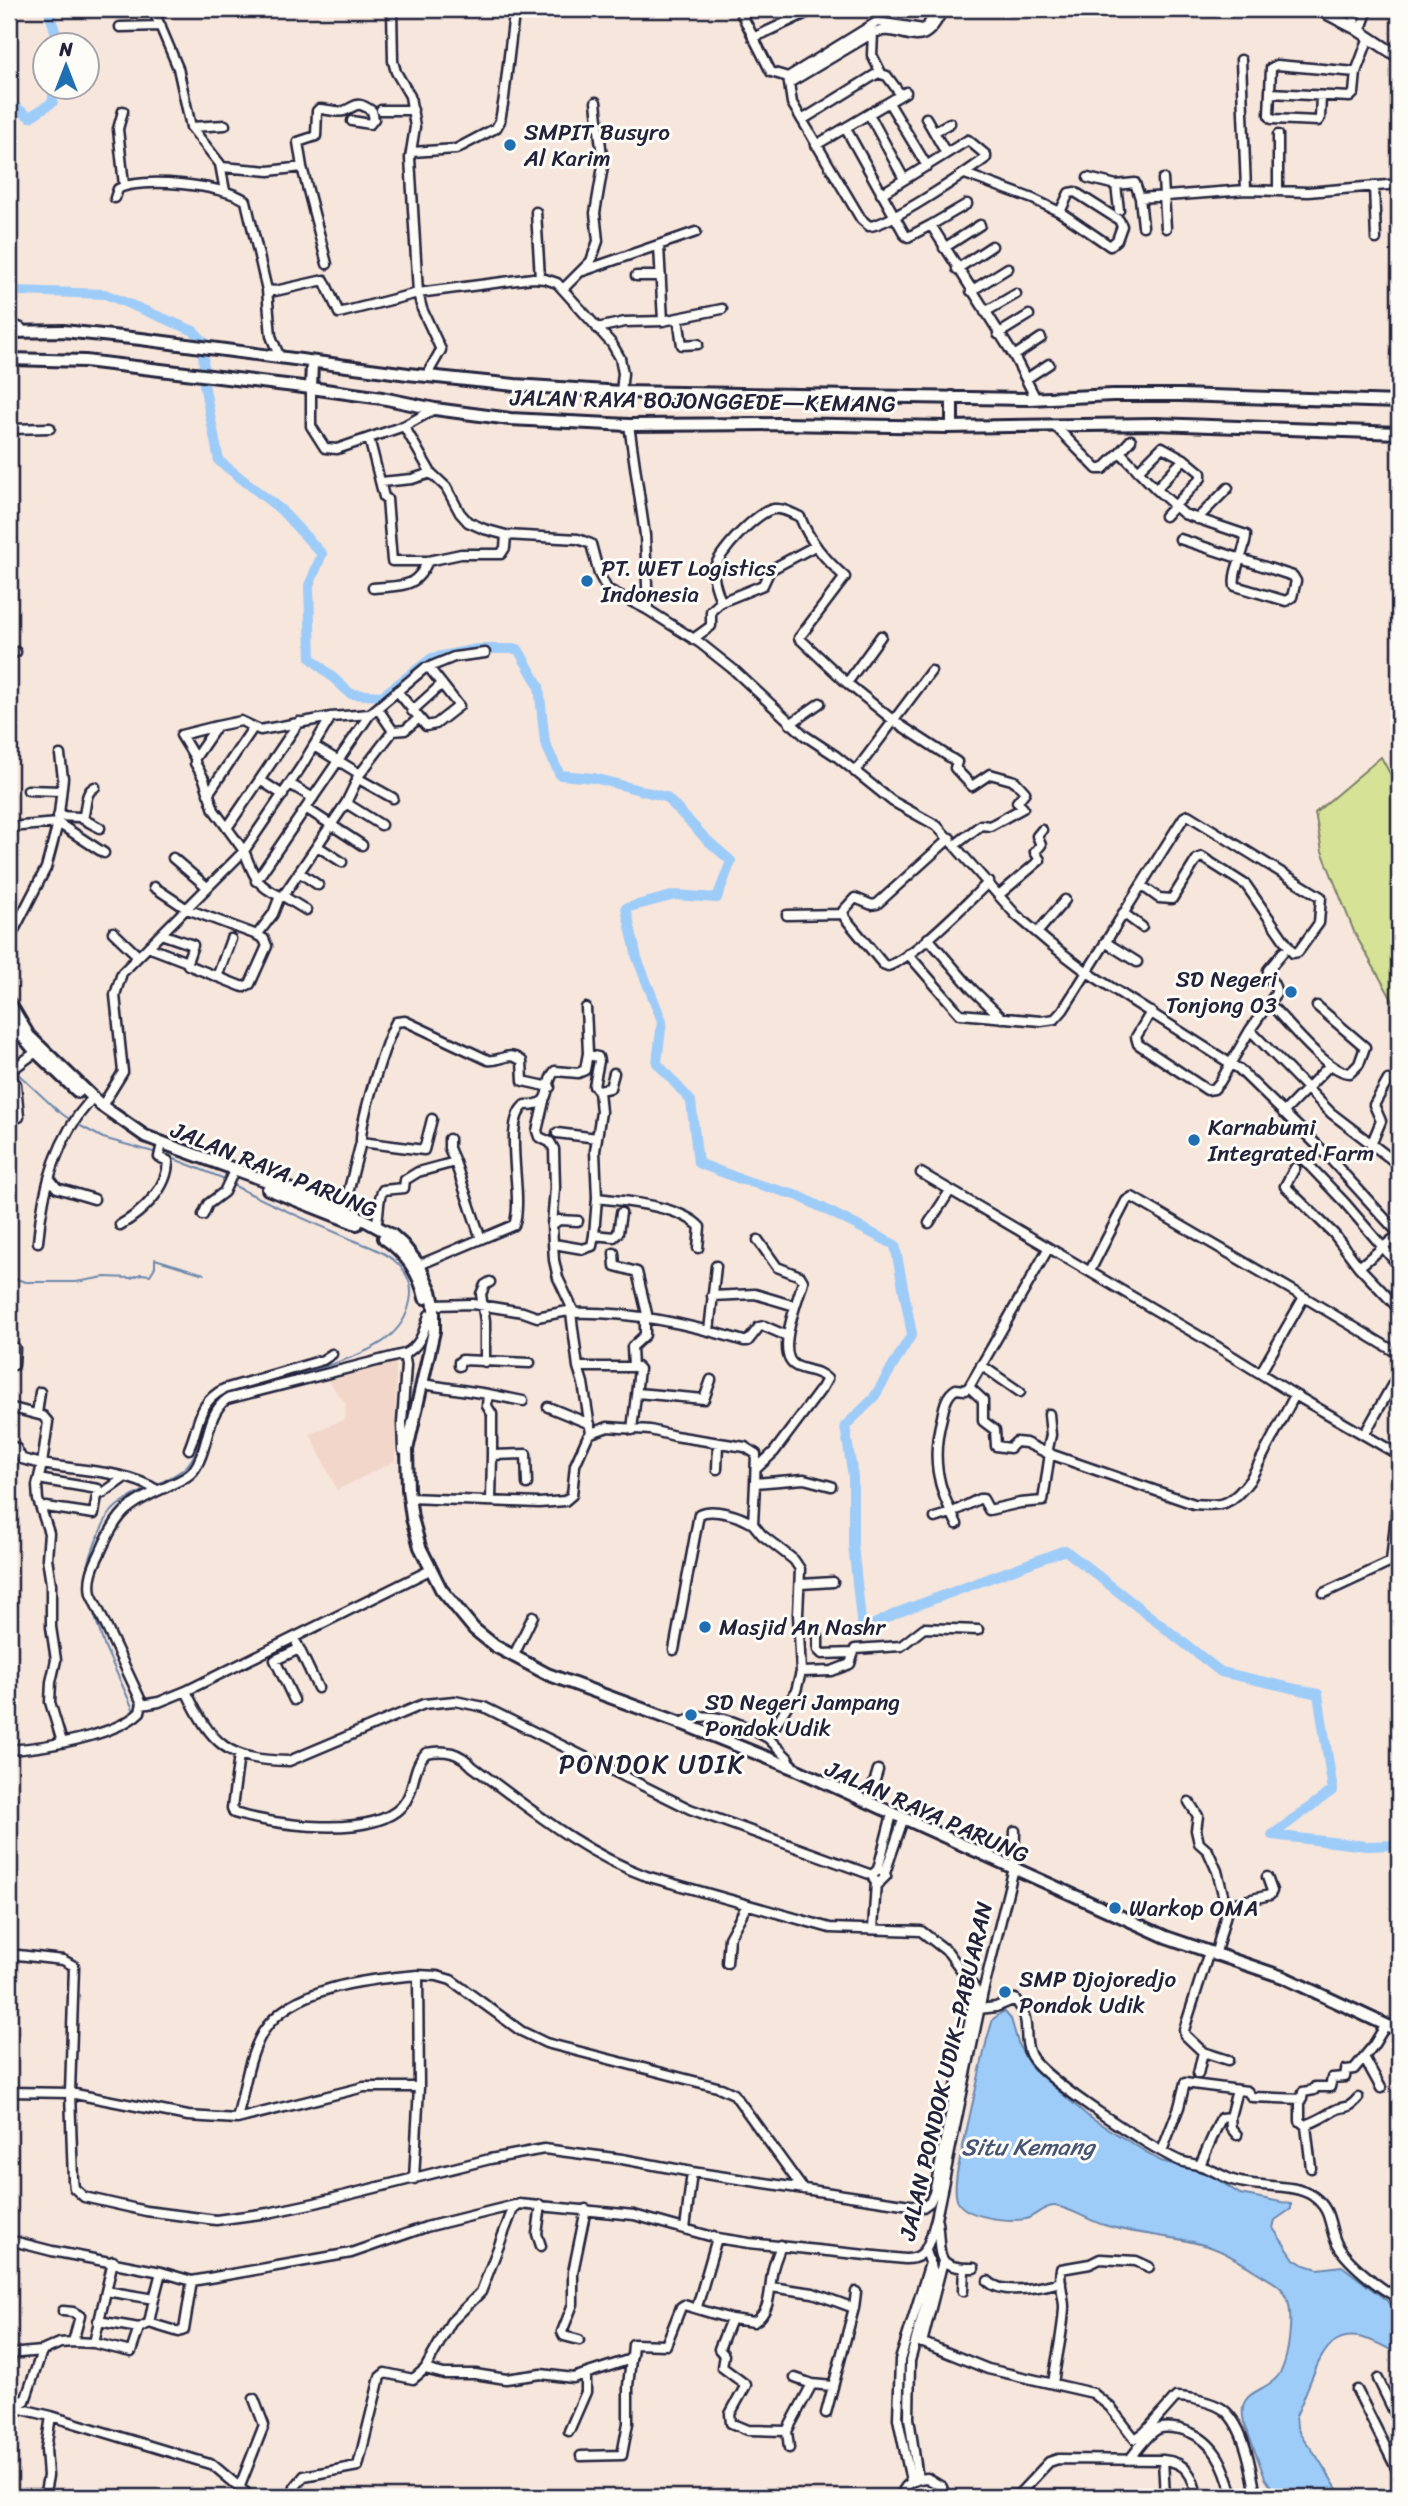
<svg xmlns="http://www.w3.org/2000/svg" width="1408" height="2506" font-family="Sriracha,sans-serif">
<style>
.built{fill:#f2d6c9}
.green{fill:#d6e295;stroke:#7c8268;stroke-width:2}
.water{fill:#9eccf9;stroke:#6c88ad;stroke-width:2}
.lines{fill:none;stroke-linecap:round;stroke-linejoin:round}
.stream{stroke:#6c88ad;stroke-width:2}
.river{stroke:#9eccf9;stroke-width:10}
.minor-casing{stroke:#22223b;stroke-width:13}
.major-casing{stroke:#22223b;stroke-width:15}
.highway-casing{stroke:#22223b;stroke-width:16}
.minor{stroke:#fdfcf7;stroke-width:8}
.major{stroke:#fdfcf7;stroke-width:10}
.highway{stroke:#fdfcf7;stroke-width:10}
.poi-dot{fill:#1f6fb2;stroke:#fdfcf7;stroke-width:2.5}
.labels{text-anchor:middle;dominant-baseline:central;stroke-width:6;stroke-linejoin:round;paint-order:stroke}
.poi-label{font-size:23px;fill:#22223b;stroke:#fdfcf7;text-anchor:start}
.street-label{font-size:23px;fill:#22223b;stroke:#fdfcf7}
.water-label{font-size:24px;font-style:italic;fill:#475574;stroke:#fdfcf7}
.quarter-label{font-size:26px;letter-spacing:2px;fill:#22223b;stroke:#fdfcf7}
</style>
<rect width="100%" height="100%" fill="#f7e6dc"/>
<filter id="ink" filterUnits="userSpaceOnUse"><feTurbulence type="fractalNoise" baseFrequency=".0143" numOctaves="2"/><feDisplacementMap in="SourceGraphic" scale="14" xChannelSelector="R" yChannelSelector="G"/><feConvolveMatrix kernelMatrix="1 2 1 2 8 2 1 2 1" color-interpolation-filters="sRGB"/></filter>
<g filter="url(#ink)">
<path class="built" d="M396 1359 395 1461 337 1490 310 1434 345 1419 346 1404 326 1378Z"/>
<path class="green" d="M1381 757 1399 790V1012L1355 934 1322 851 1315 813Z"/>
<path class="water" d="M1004 2011 1011 2019 1019 2046 1031 2067 1089 2117 1161 2161 1209 2174 1240 2194 1291 2204V2209L1275 2220 1273 2228 1294 2259 1302 2264 1318 2269 1342 2266 1399 2310V2355C1324 2308 1322 2359 1296 2416L1297 2427 1300 2434 1316 2455 1342 2497H1278L1265 2478 1244 2422C1236 2389 1264 2394 1278 2376 1289 2361 1294 2315 1287 2298 1282 2285 1271 2281 1260 2274 1245 2265 1230 2254 1213 2248 1178 2235 1139 2236 1104 2225 1089 2221 1067 2206 1054 2206 1043 2206 1036 2216 1026 2219 1009 2222 964 2218 957 2200 954 2191 956 2182 957 2173L987 2039 993 2019Z"/>
<g class="lines">
<path class="stream" d="M16 1072 58 1111 72 1121
M77 1124 103 1138 157 1153
M169 1157 225 1179
M9 1277 26 1282H76L105 1277 131 1278 141 1274 150 1275 155 1267V1259L204 1274
M154 1486C165 1480 178 1475 187 1466 206 1444 201 1412 225 1394 264 1383 363 1362 390 1336 403 1324 409 1312 411 1295 412 1279 401 1264 388 1256 375 1247 358 1243 344 1236 306 1220 269 1204 233 1185
M86 1586C83 1570 101 1525 111 1512 120 1501 136 1495 149 1488
M89 1598 104 1645 134 1711"/>
<path class="river" d="M48 9 56 34V46
M9 99 15 107 30 117 53 102V88
M9 283 17 291 105 294 194 331 203 341 204 384 219 461 280 509 322 554 309 586 311 658 351 694 382 696 432 658 477 649H518L539 686 545 743 560 775 594 778 666 797 707 840 731 861 717 898 675 895 626 908 637 958 662 1021 657 1063 691 1101 698 1163 743 1180 799 1196 895 1245 912 1334 873 1399 845 1426 853 1477V1545L862 1630 899 1612 1065 1550 1221 1672 1318 1694 1333 1790 1272 1835 1366 1846 1399 1845"/>
<defs>
<path id="minor" d="M153 9 178 68 191 127 220 164 225 191
M392 9 393 61 396 72 410 96 415 127 410 158 418 293 533 278 545 279 557 283 612 344 620 358 623 373 621 392
M739 9 771 72 788 77 877 22 923 29 928 25 936 9
M1354 9 1355 28
M1398 9 1399 11
M120 27 161 26
M1360 32 1368 9
M873 33 872 55 881 73
M753 38 815 9
M1241 60 1246 190
M788 77 792 103 861 219 869 226C888 226 967 172 986 158V155L968 140 881 194
M789 83 873 33C906 22 921 59 943 9
M1270 93 1350 97 1354 93 1356 72
M1321 96 1320 118 1318 121 1272 119 1269 115 1271 68 1277 65 1356 72 1369 37
M889 103 927 166
M381 110H413
M123 111 118 129 124 185
M869 114 904 179
M926 118 946 153
M802 120 878 73 887 76 901 95
M191 127 225 125
M846 129 905 235 908 237 931 225 1014 356 1036 399
M934 132 950 123
M1278 135V191
M816 145 906 92
M412 152 456 149 496 128 500 121 504 98 513 22
M221 167 269 171 302 167
M965 174 1033 199 1060 212 1110 246 1117 240 1122 226 1119 220 1075 192 1069 193 1060 212
M1088 178 1116 185 1135 183 1140 198 1246 190 1308 192 1399 184
M1163 179 1166 228
M1116 185 1119 210
M1374 186 1376 239
M115 198 118 189C138 176 227 185 246 201L267 290 275 291 324 280 339 313 418 293 422 309 441 350 429 371
M1140 198 1143 226
M536 212 540 278
M931 225 967 204
M659 246 663 321 722 309
M944 248 980 225
M327 264 302 167 298 142 316 136 317 111 319 109C327 109 338 113 344 111 357 106 356 100 372 111L374 119 370 124 352 121
M957 269 992 246
M583 271 696 232
M636 276H661
M563 289 591 261 598 241 595 213 603 166 596 102
M267 290 271 336 280 358
M971 291 1008 268
M985 312 1016 294
M678 318 682 345 698 344
M9 323 21 328 22 332
M597 328 625 322 663 321
M998 334 1029 315
M1014 356 1041 338
M1026 379 1049 364
M311 388V426L325 448 337 449 369 438
M435 409 404 426 369 438 384 497 387 499 392 561H428L461 554H501L505 548 506 535
M629 425 645 535 648 610
M404 426 431 473 446 487 460 513 468 522 484 529 506 535 578 539 591 544 599 574 607 589 648 610 700 643 734 670 804 735 836 756 892 801 937 826 1016 915 1049 943 1087 972 1239 1069 1321 1149 1399 1234
M1056 427 1097 469H1103L1120 452 1156 489 1184 514 1246 535C1246 551 1232 570 1235 586L1286 601 1292 597 1296 581 1293 576 1180 539
M9 429 50 428
M1120 452 1131 440
M1138 471 1162 447 1184 459 1201 473V478L1165 516
M381 482 412 479 431 473
M1156 489 1184 459
M1197 519 1228 488
M373 588C401 585 415 590 428 561
M721 602C718 592 712 579 714 570 718 553 757 511 774 509 784 508 791 513 800 517 810 542 825 559 845 577L799 638 847 683 894 721 957 762 955 768 972 786 990 774 1015 781 1025 792 1017 802 1023 808 990 826 981 825 955 845
M693 639 711 626V611L721 602 763 585 770 570 815 546
M9 654 16 652
M427 668 454 657 485 653
M847 683 881 636
M412 711 442 684
M790 724 820 703
M393 731 405 730 418 719
M314 746 360 774
M195 758 181 735 217 726
M855 772 931 671
M357 778 393 798
M260 780 283 795
M290 784 313 798
M28 790 61 791
M208 794 253 728
M346 803 381 825
M307 809 362 845
M58 816 79 817 100 828
M83 818C87 807 84 792 95 787
M9 827 58 823 63 778 60 755
M227 828 299 722
M950 838 877 904 872 905 855 898 843 911 845 918 883 964 888 966C916 956 965 904 989 882
M317 846 342 862
M173 858 207 887
M299 872 318 885
M256 881 370 714
M154 887 187 909 257 935
M1000 894 1040 860 1035 852 1041 845 1037 836 1042 830
M280 896H283L346 803 360 774 393 731 378 709
M283 896 306 910
M1123 913 1142 927
M787 915 842 914
M113 932 138 956
M1037 933 1065 900
M161 934 193 945 187 962 188 965 243 987 250 984 267 946 264 939 257 935 273 914 280 896C255 885 254 875 244 851L301 767 331 717
M928 938 972 989 1002 1018
M9 940 46 868 58 823 104 853
M1105 942 1137 962
M148 947 187 962
M908 954 960 1014 1041 1021 1055 1019 1063 1010C1104 946 1143 881 1184 817L1188 815 1321 897 1319 923 1298 952 1293 953 1246 885 1202 857 1197 859 1172 899 1159 898 1141 885
M217 977 231 939
M1269 1003C1286 1020 1327 1073 1350 1073L1359 1064 1365 1047 1317 1006
M1151 1012 1136 1037 1138 1044 1207 1090 1214 1089 1220 1082 1250 1030 1276 993C1277 983 1267 980 1268 970L1283 952
M1250 1030 1331 1113 1399 1165
M588 1055 598 1057 599 1061 594 1086 599 1091 601 1112 595 1151 597 1198 594 1235
M9 1072 40 1049
M9 1076 16 1084 19 1117
M598 1090 610 1088 614 1073
M544 1101 537 1131 539 1137 550 1142 554 1149 555 1188 552 1225 554 1260 558 1278 573 1310 571 1313C631 1311 688 1324 744 1341H748L759 1327 764 1326 787 1336
M102 1106 123 1072 115 995 122 973 244 851 214 810 204 779 195 763V758L217 726 241 721 260 730 331 717 370 714 425 668 430 669 459 706 436 724 426 726 397 691
M1283 1113 1330 1065
M557 1133 597 1138
M361 1142C360 1120 385 1043 396 1022L405 1021 488 1060C503 1062 506 1050 522 1061L523 1081 550 1087
M1371 1145 1381 1121 1374 1105 1388 1080
M1304 1160 1345 1203 1399 1266
M455 1162 481 1239
M1295 1168 1285 1186 1334 1234 1359 1267 1399 1234
M921 1173 1208 1341 1295 1395
M50 1179 57 1188 94 1199
M597 1198C625 1201 681 1206 700 1227L698 1248
M344 1209 361 1142 424 1150 432 1119
M203 1215 208 1204 224 1192 232 1175
M929 1223 950 1191
M120 1225C143 1212 168 1188 168 1161L159 1157 161 1148
M376 1225C380 1214 377 1199 383 1190L404 1188 405 1180 418 1172 455 1162 449 1148V1139
M552 1225 559 1220 578 1221
M38 1242C42 1193 55 1140 89 1102
M554 1244 583 1249 592 1246 594 1235 614 1237 618 1233 621 1213
M614 1253 615 1266 637 1272 648 1318
M419 1265 514 1225C525 1197 501 1122 525 1105 557 1105 541 1087 555 1071L578 1073 585 1070 588 1053 586 1008
M1359 1267 1399 1309
M1090 1271 1126 1201 1132 1197 1304 1297 1261 1372
M712 1296 755 1294 795 1306
M1304 1297 1399 1354
M434 1305 473 1304 523 1312 537 1317 573 1310
M571 1313 578 1367H637L639 1369 632 1430
M709 1331 716 1266
M485 1362V1321L481 1294 485 1285 490 1282
M981 1365 1020 1392
M9 1366 14 1365 15 1348
M459 1366V1362L462 1360 530 1363
M578 1367 583 1383 591 1433
M633 1367 632 1347 645 1335V1318
M422 1384 488 1394 487 1406 492 1414V1455L526 1454 527 1484
M969 1387 983 1400V1421L995 1430 996 1446 1010 1448 1016 1442 1026 1443 1047 1453 1194 1504C1224 1507 1232 1504 1250 1480L1295 1395 1399 1455
M637 1393 704 1399 711 1380
M488 1394 523 1401
M9 1407 43 1416 48 1422 42 1464 22 1459 16 1448 10 1445
M548 1407 590 1424
M37 1414 40 1392
M1364 1435 1399 1373
M189 1449C200 1424 197 1403 224 1389L323 1360 332 1354
M403 1450 402 1423 406 1365 404 1354
M1047 1453 1051 1435 1049 1414
M757 1468 774 1452 822 1388 827 1379C819 1370 807 1371 796 1366 774 1355 799 1298 803 1281L800 1276 777 1267 758 1240
M717 1469 718 1443
M44 1480 98 1489 103 1493 124 1478
M755 1483 753 1524 762 1535 794 1560 800 1569 798 1614 801 1672 796 1691 768 1738 788 1758 793 1768
M409 1498 539 1503 565 1501 572 1495 575 1465 587 1438 591 1433 608 1427 650 1430 675 1436 745 1447 756 1454 755 1483 804 1479 831 1486
M491 1501 492 1455
M46 1507 94 1514 98 1489
M935 1518 951 1513 979 1499H983L989 1510 1020 1503 1043 1501 1050 1453
M957 1524C937 1487 931 1458 942 1417 944 1407 946 1395 956 1389L965 1390 969 1387 1048 1249
M801 1584 833 1582
M1324 1593 1391 1562 1399 1485
M818 1637V1650L822 1654 853 1653
M297 1644 318 1688
M674 1650 699 1514C713 1507 740 1516 753 1524
M513 1657 533 1616
M801 1672 832 1671 850 1664 855 1649 901 1646 924 1628 978 1630
M186 1691C212 1745 227 1760 289 1761L424 1704 455 1701 484 1707 690 1809 872 1875
M294 1700 275 1660 299 1649
M142 1705 159 1702 186 1691 426 1572
M680 1724C707 1706 742 1724 768 1738
M62 1742 50 1702 51 1682 56 1660 51 1627V1584L47 1558 49 1533 38 1500 37 1486 42 1464C79 1471 125 1470 157 1490
M9 1750C42 1748 116 1736 140 1712L142 1703 91 1594C88 1579 93 1567 100 1553 117 1513 126 1505 166 1487 175 1482 187 1479 193 1471 210 1449 205 1414 227 1399L404 1354C421 1346 424 1331 429 1315
M1189 1802 1198 1816 1196 1830 1199 1843 1208 1851 1217 1871 1227 1910 1215 1956
M868 1803 878 1770
M878 1869 882 1870 886 1876 879 1883 874 1880 872 1875 878 1869 891 1818
M885 1873 902 1823
M1226 1905 1270 1895 1272 1891 1267 1877
M873 1929 876 1882
M9 1954 63 1960 74 1966 70 2093 73 2180 74 2188 84 2197 146 2211 216 2220 268 2213 315 2203 490 2159 544 2149 622 2159 692 2172 923 2207 930 2202 934 2193 976 1990 948 1952 921 1931 830 1928 646 1876C581 1852 528 1807 473 1767 459 1752 446 1749 426 1753 411 1768 416 1791 402 1806 372 1839 273 1825 234 1813L232 1808 239 1755
M727 1963 729 1938 747 1905
M979 2009 996 2007 1015 1999C1034 2024 1021 2034 1030 2054 1040 2078 1154 2150 1180 2161 1187 2163 1194 2164 1201 2166 1211 2169 1220 2175 1230 2179 1254 2189 1293 2182 1313 2196 1332 2210 1328 2223 1336 2242 1344 2260 1381 2290 1399 2298
M1203 2052 1228 2060
M1364 2057 1381 2088
M1198 2074 1203 2052 1185 2035 1184 2030 1207 1958
M9 2092 70 2093 188 2116 237 2119 364 2087H419L418 1975 437 1976 451 1980 521 2031 546 2043 721 2088 734 2094 803 2189
M1300 2099V2121L1306 2126 1311 2168
M1230 2117 1231 2128 1237 2135
M237 2119C244 2091 248 2057 263 2032 292 1986 369 1979 418 1975
M1306 2125C1316 2121 1324 2117 1333 2111 1344 2104 1346 2112 1358 2098
M1162 2151 1179 2107 1185 2083 1247 2091 1252 2097 1302 2099 1303 2092 1314 2090 1315 2087H1330L1332 2078 1345 2077 1346 2070 1354 2069 1373 2046 1384 2028
M1200 2165 1221 2118 1230 2117 1237 2090
M414 2179 419 2087
M937 2222C942 2254 932 2269 974 2268
M685 2229 692 2172
M9 2240 52 2251 161 2272 192 2281 351 2253 426 2227 515 2205
M541 2246 537 2234 541 2205
M988 2281C1002 2296 1042 2287 1061 2282
M771 2287 813 2293 854 2308 826 2413
M106 2291 154 2299 161 2272
M963 2291 964 2268
M697 2307 717 2238
M854 2308 856 2292
M63 2311 73 2312 80 2316 73 2342
M731 2319 719 2349 724 2355 722 2367 746 2385 730 2414 731 2423 748 2430 787 2431 812 2384
M98 2321 139 2328
M149 2323 179 2332 184 2330 192 2281
M579 2340 564 2336 562 2332 573 2304V2272L586 2209
M916 2340 988 2369 1093 2393 1110 2407 1135 2439 1145 2432 1176 2397C1189 2397 1213 2402 1224 2410 1245 2427 1252 2472 1256 2497
M94 2343 113 2261
M922 2343 943 2261
M9 2354 42 2351 60 2343 73 2342 94 2343 131 2352 139 2328 149 2323 154 2299
M9 2365 12 2354
M425 2369 444 2374H475L506 2379 541 2374 573 2378 628 2360 632 2356 633 2344 666 2345 681 2307 684 2305 731 2319 754 2322C771 2312 769 2291 772 2274 773 2264 778 2255 781 2245
M795 2378 812 2384 832 2386
M1378 2379 1399 2422
M1053 2384C1056 2359 1063 2333 1064 2307 1064 2295 1058 2282 1061 2269L1090 2264 1100 2259 1136 2261 1149 2267
M1357 2390 1399 2474
M9 2399 25 2401 42 2351
M9 2406 51 2416 46 2449 48 2476 44 2497
M51 2416 213 2465 251 2497
M569 2431 586 2392V2376
M787 2431 789 2448
M581 2456 622 2455 628 2423V2386L631 2359
M1129 2460C1137 2451 1147 2434 1158 2429 1165 2426 1173 2428 1180 2429 1215 2438 1225 2466 1233 2497
M1163 2460C1186 2462 1193 2475 1197 2496
M918 2478 909 2418 910 2361 934 2274 926 2251
M911 2481 898 2419 900 2360 930 2263
M240 2486 264 2425 254 2399
M293 2497 295 2487 304 2476 358 2466 380 2377 385 2373 413 2379 425 2369 451 2322 481 2292 513 2209 519 2204 634 2215 717 2238 749 2243 905 2259C929 2260 930 2237 936 2219L983 1992 1014 1868 1015 1831
M901 2497C904 2484 914 2479 927 2478L942 2487 945 2497
M965 2497 1012 2495 1214 2497
M1016 2497 1049 2462 1058 2459 1163 2460 1165 2496"/>
<path id="major" d="M1318 9 1355 28 1399 57"/>
<path id="highway" d="M9 332 63 331 141 339 408 374 515 385 621 392 1029 399 1113 395H1180L1399 402
M9 359 85 361 311 388 382 398 435 409 510 419 629 425 781 424 947 427 1156 424 1399 433
M311 388 312 363
M952 427V397
M9 1002 29 1036 102 1106 145 1136 171 1146 344 1209 392 1235 403 1245 419 1265 431 1291 434 1305V1331L407 1450 408 1489 412 1518 420 1547 441 1589 474 1629 495 1646 547 1674 686 1725 793 1768 1166 1937 1283 1977 1399 2031
M9 1020 36 1052 78 1092
M268 1189 357 1224
M384 1238C405 1252 420 1274 425 1298"/>
</defs>
<use href="#minor" class="minor-casing"/>
<use href="#major" class="major-casing"/>
<use href="#highway" class="highway-casing"/>
<use href="#minor" class="minor"/>
<use href="#major" class="major"/>
<use href="#highway" class="highway"/>
</g>
</g>
<g class="poi-dot">
<circle cx="510" cy="145" r="7"/>
<circle cx="587" cy="581" r="7"/>
<circle cx="1291" cy="992" r="7"/>
<circle cx="1194" cy="1140" r="7"/>
<circle cx="705" cy="1627" r="7"/>
<circle cx="691" cy="1715" r="7"/>
<circle cx="1115" cy="1908" r="7"/>
<circle cx="1005" cy="1992" r="7"/>
</g>
<g class="labels">
<g class="poi-label">
<text x="524" y="132">SMPIT Busyro<tspan x="524" dy="26">Al Karim</tspan></text>
<text x="601" y="568">PT. WET Logistics<tspan x="601" dy="26">Indonesia</tspan></text>
<text x="1277" y="979" text-anchor="end">SD Negeri<tspan x="1277" dy="26">Tonjong 03</tspan></text>
<text x="1208" y="1127">Karnabumi<tspan x="1208" dy="26">Integrated Farm</tspan></text>
<text x="719" y="1627">Masjid An Nashr</text>
<text x="705" y="1702">SD Negeri Jampang<tspan x="705" dy="26">Pondok Udik</tspan></text>
<text x="1129" y="1908">Warkop OMA</text>
<text x="1019" y="1979">SMP Djojoredjo<tspan x="1019" dy="26">Pondok Udik</tspan></text>
</g>
<g class="street-label">
<text transform="translate(703 401) rotate(1)">JALAN RAYA BOJONGGEDE—KEMANG</text>
<text transform="translate(274 1170) rotate(22)">JALAN RAYA PARUNG</text>
<text transform="translate(927 1812) rotate(24)">JALAN RAYA PARUNG</text>
<text transform="translate(946 2071) rotate(-77)">JALAN PONDOK UDIK–PABUARAN</text>
</g>
<g class="water-label">
<text x="1028" y="2147">Situ Kemang</text>
</g>
<g class="quarter-label">
<text x="652" y="1764">PONDOK UDIK</text>
</g>
</g>
<rect width="1408" height="2506" fill="none" stroke="#fdfcf7" stroke-width="35"/>
<rect x="18" y="18" width="1373" height="2471" fill="none" stroke="#22223b" stroke-width="2.5" filter="url(#ink)"/>
<g transform="translate(66 66)"><circle r="33" fill="#fdfcf7" stroke="#a5a5ac" stroke-width="2"/>
<path d="M0-5L12 26L0 18L-12 26Z" fill="#1f6fb2"/>
<text y="-10" font-size="19" font-weight="bold" text-anchor="middle" fill="#22223b">N</text>
</g>
</svg>
